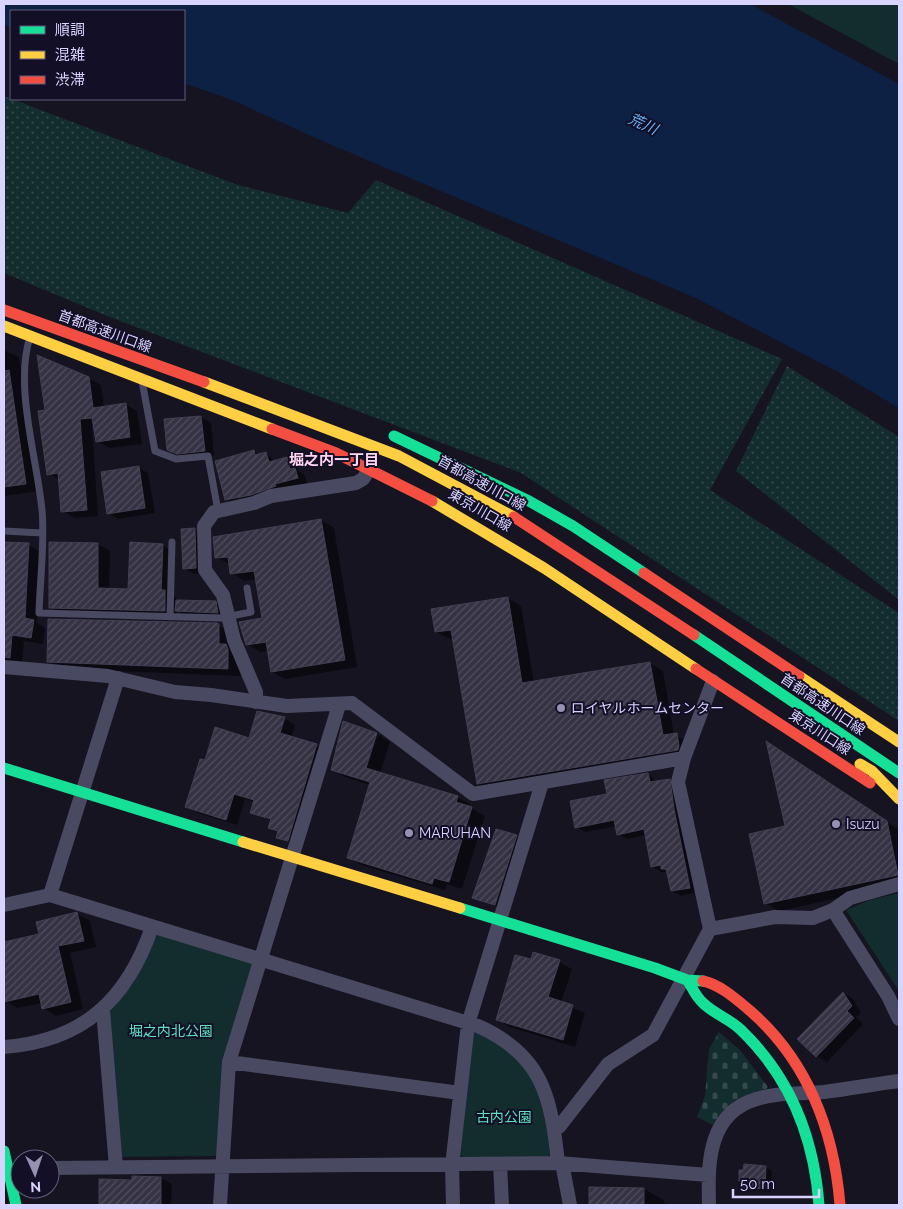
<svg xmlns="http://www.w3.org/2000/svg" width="903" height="1209" font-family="Raleway,'Noto Sans JP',sans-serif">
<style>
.grass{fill:url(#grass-dots)}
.cemetery{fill:url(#cemetery-stones)}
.green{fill:#132c2d}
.water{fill:#0d2144}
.shadow{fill:#0007}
.building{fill:url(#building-hatch);stroke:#433f54}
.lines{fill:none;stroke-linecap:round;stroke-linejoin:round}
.lane{stroke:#4a4962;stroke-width:7}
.street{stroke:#4a4962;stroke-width:14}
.fast{stroke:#16e098;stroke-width:11}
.slow{stroke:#ffcf43;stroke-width:11}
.jam{stroke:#f24e42;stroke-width:11}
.poi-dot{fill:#9591b1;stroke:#130f26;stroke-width:2}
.labels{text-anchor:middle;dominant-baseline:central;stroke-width:4;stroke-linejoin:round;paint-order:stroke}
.street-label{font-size:14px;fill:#d9d4ff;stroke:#130f26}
.poi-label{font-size:14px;fill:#d9d4ff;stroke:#130f26;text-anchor:start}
.park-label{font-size:14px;fill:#5fe0c0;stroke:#130f26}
.water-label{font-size:15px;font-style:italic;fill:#62b6ff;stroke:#130f26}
.neighbourhood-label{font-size:15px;font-weight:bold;fill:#ffd6f0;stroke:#130f26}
</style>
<defs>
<pattern id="grass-dots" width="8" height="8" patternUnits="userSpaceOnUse" patternTransform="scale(1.25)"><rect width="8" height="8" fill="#132c2d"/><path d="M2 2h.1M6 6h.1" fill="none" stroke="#354a4c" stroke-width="1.8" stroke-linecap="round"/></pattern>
<pattern id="cemetery-stones" width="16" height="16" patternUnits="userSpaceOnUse" patternTransform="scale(1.25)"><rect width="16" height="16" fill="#132c2d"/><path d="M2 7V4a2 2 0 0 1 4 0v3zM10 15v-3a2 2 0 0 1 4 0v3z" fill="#354a4c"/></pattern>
<pattern id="building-hatch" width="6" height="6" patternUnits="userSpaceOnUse" patternTransform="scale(1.25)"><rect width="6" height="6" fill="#343243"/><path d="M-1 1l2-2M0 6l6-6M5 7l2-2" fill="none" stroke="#514f5f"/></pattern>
</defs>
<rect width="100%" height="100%" fill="#161421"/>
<path class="grass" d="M4 96 235 184 348 213 376 180 782 359 710 490 899 613V721L521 473 107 316 4 273Z
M787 366 899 437V600L736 471Z"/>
<path class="cemetery" d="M719 1032 740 1050 768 1087 764 1092 714 1126 697 1117 705 1096 709 1049Z"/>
<path class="green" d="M788 4H899V64Z
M899 893V991L846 910 870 900Z
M159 934 251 963 253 967 218 1156 122 1157 109 1013 134 982 153 939Z
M476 1031C487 1038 502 1044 512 1053 542 1080 545 1118 550 1155L547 1158H464L459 1154 470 1034Z"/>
<path class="water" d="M4 4H750L899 84V408L840 373 696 298 334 146 232 100 184 83V11H11V27L4 25Z"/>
<path class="shadow" d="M4 350 19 357 38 491 4 496Z
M88 378 101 385 104 407 125 404 137 411 142 444 109 448 97 441 94 425 92 426 98 516 75 518 62 511 60 480 49 474 46 411Z
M201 417 211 423 214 456 188 459 168 449Z
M254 451 260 455 266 453 276 462 287 459 296 464 298 471 304 474 307 483 235 505 227 500Z
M139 468 148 473 155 513 118 519 108 513Z
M321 520 334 528 357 667 285 679 272 672 269 650 260 652 247 644 263 619 256 579 245 581 232 573 229 564 216 557Z
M195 530 205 535 206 573 194 574 184 568Z
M4 543 29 545 41 552 37 623 45 628 43 644 24 641 22 664 4 662Z
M98 544 110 551 109 590H129L162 545 174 552 172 595 177 598V601L215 603 222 606 224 614H183L177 611 176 617 62 614 50 607Z
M507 598 521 606 534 683 650 663 663 671 674 735 690 742 692 754 491 791 478 784 453 639H450L436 632Z
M50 620 219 626 233 634 241 658V676L62 669 48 661Z
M284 718 295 725 291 738 317 746 328 752 299 847 278 837 279 833 270 827 272 821 251 812 255 802 245 799 237 825 198 813 187 807 205 761Z
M344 722 377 734 390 742 380 774 457 797 470 804 469 807 485 816 462 889 447 884 445 890 361 865 348 858 370 785 345 777 332 769Z
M780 751 899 830V885L779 911 765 903 786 827Z
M648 774 657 782 670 780 679 785 698 892 681 896 672 891 668 872H661L652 866 646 835 627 839 618 834 617 826 585 832 576 827 608 795Z
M516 836 525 841 505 909 474 897Z
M77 914 90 921 96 947 70 953 83 1009 56 1016 43 1008 42 1003 18 1008 5 1001 4 943 41 934Z
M531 961 559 962 572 969 561 1003 585 1013 575 1047 510 1027 497 1019Z
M844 993 853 999 861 1013 856 1017 863 1024 827 1062 817 1056 799 1039Z
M766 1167 772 1171 771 1192 750 1190 743 1187 744 1182 740 1180Z
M161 1178 172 1184 171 1205H100V1181Z
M590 1188 644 1189 664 1200V1203L673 1205H590Z"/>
<path class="building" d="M37 355 89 377 93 408 126 403 130 437 96 442 92 418 80 419 87 510 61 512 58 473 47 475 38 411 45 410Z
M9 370 26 484 4 487V371Z
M201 416 205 451 177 454 167 450 164 419Z
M254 450 255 455 266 452 269 462 287 457 290 469 295 468 298 478 275 484 276 486 251 495 225 500 215 461Z
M139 466 145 508 107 514 101 472Z
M321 519 345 660 271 672 266 642 246 645 239 622 262 618 254 571 230 574 228 557 215 558 213 537Z
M195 528 196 568 183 569 181 529Z
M4 542 29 543 25 618 34 620 31 638 12 635 10 658 4 657Z
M49 542 98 543V588L128 589 130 542 163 544 161 590H165V611L49 608Z
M508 597 522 683 650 662 663 735 677 733 679 746 678 750 477 784 451 630 435 632 431 609Z
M176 600 216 601 218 613 175 611Z
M48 619 218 623 219 625V644H226L228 649V669L47 662Z
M257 711 285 717 280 733 317 744 288 841 276 838 278 831 268 828 271 819 250 813 254 800 234 794 226 820 185 807 200 759 205 760 215 727 249 738Z
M343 721 377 733 366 768 458 796 456 802 472 807 449 882 434 878 432 884 347 858 370 782 331 770Z
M766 741 887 821 898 875 764 904 749 834 785 826Z
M648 773 650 782 670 779 674 809 690 888 671 891 666 869H661V865L651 867 644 829 617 835 614 820 575 828 570 801 607 794 604 780Z
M496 829 517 835 495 905 472 898Z
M77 912 84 941 58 946 71 1002 42 1009 39 994 4 1002V942L39 934 36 922Z
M533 952 560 960 548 997 573 1005 563 1040 496 1020 515 955 531 959Z
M843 992 852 1006 847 1011 854 1018 816 1057 797 1039Z
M744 1164 766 1166 765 1189 742 1187V1181H739V1170H743Z
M132 1176 161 1177V1205H99V1179L132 1180Z
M589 1187 644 1188V1205H589Z"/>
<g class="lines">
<path class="lane" d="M30 337C14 386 37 458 42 510 45 543 40 579 39 613L221 618 251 612 247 588
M142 381 155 451 176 459 208 456 218 511
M4 531 42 533
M170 617 172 542"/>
<path class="street" d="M4 667 108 676 175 692 211 695 287 706 352 703 473 794 684 758
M256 702V692L234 640 223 595 205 570 204 526 214 512 254 503 271 496 356 483 363 479 370 468
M50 895 478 1026C543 1055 551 1097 558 1163
M4 905 50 895 118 678
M833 910 888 996 899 1019
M710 929 678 782 684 758 713 681
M103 1010 116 1167
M4 1047C83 1041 127 1000 152 927
M229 1062 460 1093
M555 1128 559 1127 608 1064 653 1035 710 929 775 917 813 918 833 910 850 898 899 884
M562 1163 570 1205
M500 1164 502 1205
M50 1168 558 1163 708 1175
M220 1205 229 1062 339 705
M453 1205 452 1166 468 1024 542 783
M709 1205C708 1167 707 1120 748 1102 771 1092 800 1094 824 1092 849 1089 874 1084 899 1081"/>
<path class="fast" d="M394 436 529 501 573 526 644 573
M694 635 899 773
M4 768 243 842
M460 908 655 968 687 980 703 981
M688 981C693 989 696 997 703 1003 714 1014 730 1019 741 1030 790 1077 814 1138 819 1205
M4 1151 16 1205"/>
<path class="slow" d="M4 326 272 429
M204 382 399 456 514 517
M432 501 544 568 696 669
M799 676 899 742
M860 764 872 771 899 799
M243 842 460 908"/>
<path class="jam" d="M4 310 204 382
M272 429 336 453 432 501
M514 517 694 635
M644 573 799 676
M696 669 870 783
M703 981C719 984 736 999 748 1009 807 1059 834 1130 840 1205"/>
</g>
<g class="poi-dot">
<circle cx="561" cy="708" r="5"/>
<circle cx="836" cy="824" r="5"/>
<circle cx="409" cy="833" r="5"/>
</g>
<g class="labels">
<g class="street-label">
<text transform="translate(105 331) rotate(20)">首都高速川口線</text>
<text transform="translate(482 483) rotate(29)">首都高速川口線</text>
<text transform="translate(480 510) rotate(30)">東京川口線</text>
<text transform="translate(823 704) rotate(34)">首都高速川口線</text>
<text transform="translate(820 732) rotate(33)">東京川口線</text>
</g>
<g class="poi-label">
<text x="571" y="708">ロイヤルホームセンター</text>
<text x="846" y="824">Isuzu</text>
<text x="419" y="833">MARUHAN</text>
</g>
<g class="park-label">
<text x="171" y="1031">堀之内北公園</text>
<text x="504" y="1117">古内公園</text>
</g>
<g class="water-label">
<text transform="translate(643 124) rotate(25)">荒川</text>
</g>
<g class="neighbourhood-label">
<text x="334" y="460">堀之内一丁目</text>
</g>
</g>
<rect width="903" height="1209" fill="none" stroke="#d9d4ff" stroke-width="10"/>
<rect x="10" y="10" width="175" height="90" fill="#130f26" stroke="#625e7d"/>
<rect x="20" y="26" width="25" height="8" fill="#16e098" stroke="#625e7d"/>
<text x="55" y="35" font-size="15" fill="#d9d4ff">順調</text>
<rect x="20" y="51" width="25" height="8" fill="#ffcf43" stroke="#625e7d"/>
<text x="55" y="60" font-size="15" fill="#d9d4ff">混雑</text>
<rect x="20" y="76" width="25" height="8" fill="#f24e42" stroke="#625e7d"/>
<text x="55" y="85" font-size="15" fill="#d9d4ff">渋滞</text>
<g transform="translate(35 1174) rotate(177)"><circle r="24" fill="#130f26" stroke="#625e7d"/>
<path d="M0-4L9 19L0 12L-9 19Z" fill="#9591b1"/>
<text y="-8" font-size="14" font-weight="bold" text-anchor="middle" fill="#d9d4ff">N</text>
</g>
<path d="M733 1189v8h86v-8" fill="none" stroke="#d9d4ff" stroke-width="2.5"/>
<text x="740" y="1189" font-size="15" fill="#d9d4ff" stroke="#130f26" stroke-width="4" paint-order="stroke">50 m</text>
</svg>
